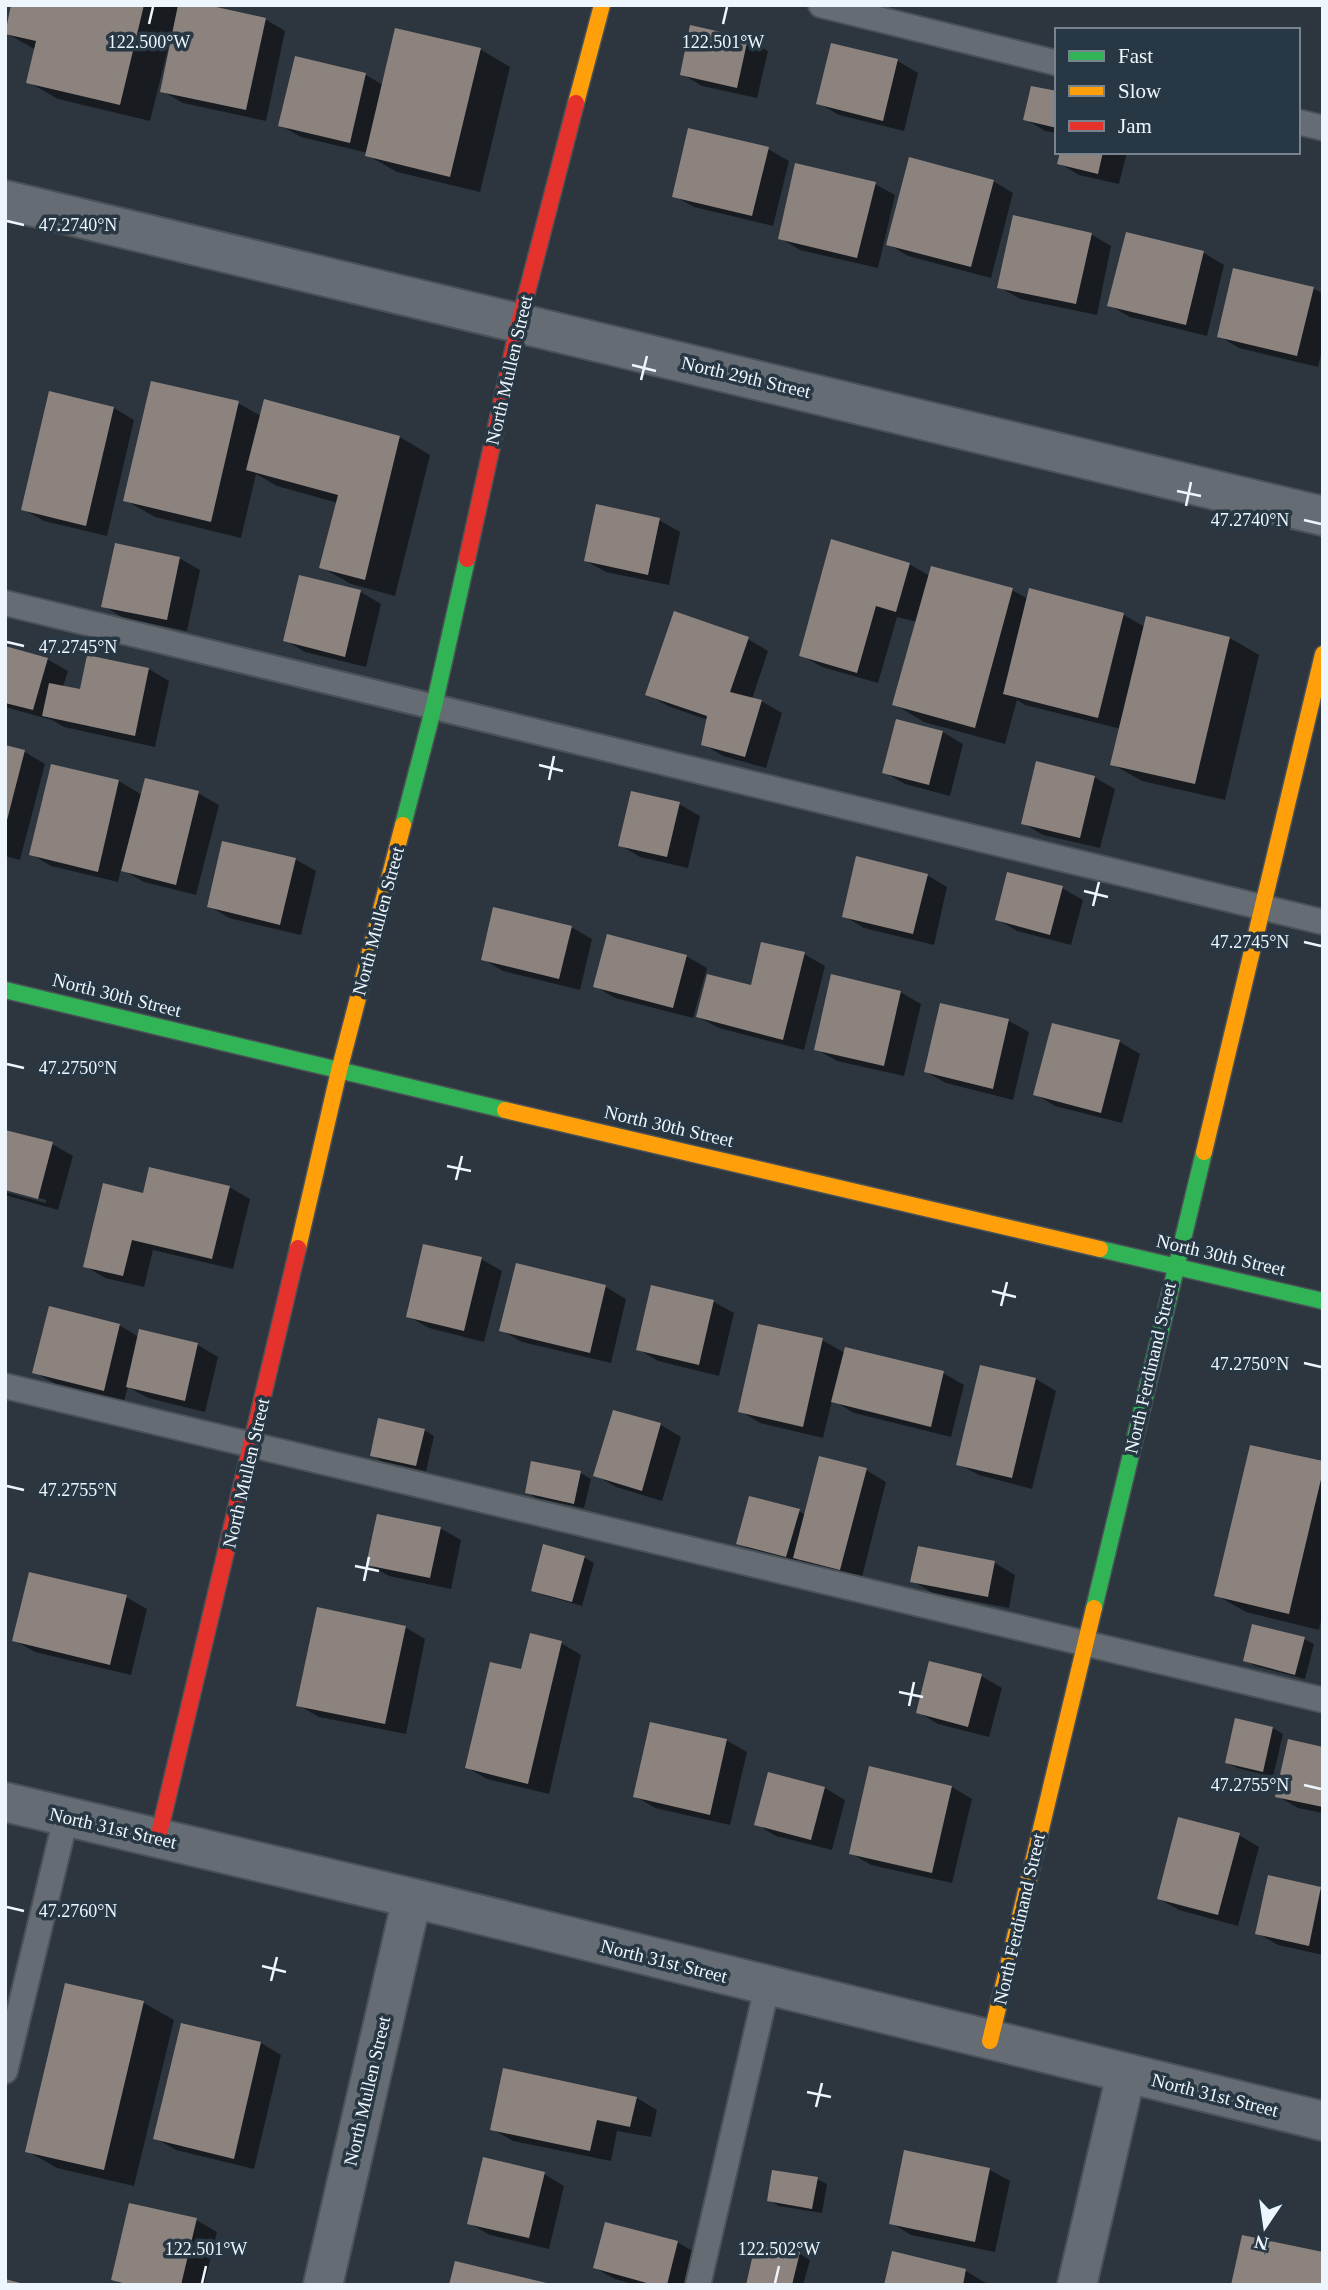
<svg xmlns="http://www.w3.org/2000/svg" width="1328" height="2290" font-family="Georgia,serif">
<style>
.shadow{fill:#0007}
.building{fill:#8c837f}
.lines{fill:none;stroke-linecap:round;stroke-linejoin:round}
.lane-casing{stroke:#4a5157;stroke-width:28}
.street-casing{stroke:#4a5157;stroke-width:42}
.fast-casing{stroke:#4a5157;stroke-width:19}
.slow-casing{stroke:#4a5157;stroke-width:19}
.jam-casing{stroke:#4a5157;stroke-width:19}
.lane{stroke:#666c73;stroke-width:24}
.street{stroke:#666c73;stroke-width:38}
.fast{stroke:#30b455;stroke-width:16}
.slow{stroke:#ff9f0a;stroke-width:16}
.jam{stroke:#e5322d;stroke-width:16}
.ticks{fill:none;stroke:#eef6fd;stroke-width:2.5}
.labels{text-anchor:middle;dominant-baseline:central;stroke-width:7;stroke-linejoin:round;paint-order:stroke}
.street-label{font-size:19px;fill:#eef6fd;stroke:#273744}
.ticks-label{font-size:18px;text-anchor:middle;fill:#eef6fd;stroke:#273744;stroke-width:7;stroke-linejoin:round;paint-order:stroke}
</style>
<rect width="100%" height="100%" fill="#2d363e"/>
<path class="shadow" d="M79 5H199L265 19 285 31 266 121 183 103 162 91 172 45 169 44 150 121 58 99 28 82 36 50 6 33Z
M747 40 768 51 757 98 702 86 682 74Z
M480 49 510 67 480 192 397 172 367 155 368 153 301 137 280 125 297 58 366 75 383 85Z
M898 61 918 73 904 131 839 115 818 103Z
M1057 93V133L1045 131 1025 119Z
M768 149 789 161 773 226 694 207 674 196Z
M1061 152H1127L1119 184 1079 175 1059 163Z
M993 181 1013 193 991 278 908 256 888 244Z
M875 184 895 195 878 268 800 250 780 238Z
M1091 234 1111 246 1097 315 1020 299 999 287Z
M1127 234 1204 253 1224 265 1207 336 1130 317 1109 305Z
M1313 288 1323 294V346L1318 367 1239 348 1219 336Z
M50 393 114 408 134 420 107 536 44 521 23 509Z
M238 403 261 416 400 437 430 455 395 596 351 584 321 567 338 503 277 486 256 474 241 538 155 517 125 500Z
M659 520 680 532 669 585 606 572 586 561Z
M179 558 200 570 187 631 124 618 103 606Z
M909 564 930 576 1012 590 1028 599 1030 591 1124 615 1145 627 1230 638 1259 655 1225 800 1142 781 1112 764 1121 729 1025 705 1017 700 1005 744 924 722 894 704 917 622 897 617 878 683 822 667 801 655Z
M361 592 381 604 366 667 305 652 285 640Z
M748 639 768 651 752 699 761 701 782 713 766 768 723 756 703 744 708 720 668 706 647 694Z
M5 648 47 659 68 671 63 687 82 691 89 657 149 669 169 681 155 747 64 727 52 720 5 707Z
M897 721 943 732 963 744 950 796 905 784 884 772Z
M5 747 25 752 45 764 20 860 5 856Z
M52 766 119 781 142 795 198 793 219 805 196 895 144 882 121 869 118 882 51 866 31 854Z
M1094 777 1115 789 1100 848 1043 835 1023 823Z
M679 804 700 816 688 868 640 857 620 845Z
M295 859 316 871 301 935 229 918 209 906Z
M927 875 947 887 934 945 864 928 844 916Z
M1062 888 1083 900 1071 945 1017 931 997 919Z
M571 927 592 939 580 990 503 971 483 959Z
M804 954 825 966 804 1050 719 1028 698 1017 752 987Z
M686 956 707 968 693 1018 615 998 595 986Z
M900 992 921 1004 904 1076 837 1061 816 1049Z
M941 1005 1009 1021 1029 1032 1013 1100 946 1083 926 1072Z
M1053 1025 1120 1042 1140 1054 1122 1123 1055 1106 1035 1094Z
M52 1144 73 1156 58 1210 5 1195V1192L46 1203V1200L5 1189Z
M229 1187 250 1199 233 1269 153 1250 144 1287 105 1278 85 1266 144 1195Z
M481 1259 502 1271 484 1342 429 1328 408 1316Z
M517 1265 606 1287 626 1299 611 1363 522 1342 501 1330Z
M653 1287 714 1302 734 1313 719 1376 658 1361 638 1349Z
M119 1325 139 1337 140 1331 198 1345 218 1357 205 1412 148 1398 128 1387 124 1401 54 1383 34 1372Z
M822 1340 845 1353 943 1373 964 1385 951 1437 854 1413 832 1400 823 1438 760 1423 740 1411Z
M1036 1379 1056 1391 1032 1489 979 1475 958 1464Z
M614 1412 661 1425 681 1437 662 1501 616 1487 595 1475Z
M424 1430 434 1436 426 1471 381 1461 372 1455Z
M533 1463 581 1473 591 1479 584 1508 536 1498 527 1492Z
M1323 1463V1612L1319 1630 1246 1612 1216 1595Z
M866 1470 886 1482 861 1581 816 1569 797 1559V1561L748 1548 738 1543 799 1511 806 1515Z
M440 1528 461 1540 451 1589 389 1576 368 1564Z
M919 1548 995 1563 1015 1575 1009 1608 933 1593 912 1581Z
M584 1557 594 1563 582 1606 543 1595 533 1590Z
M126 1597 147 1609 131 1675 35 1652 14 1640Z
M405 1627 425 1639 406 1734 319 1717 298 1705Z
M1304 1639 1314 1644 1305 1679 1255 1666 1245 1660Z
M561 1643 581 1655 549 1794 487 1779 466 1767 522 1671Z
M981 1676 1002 1688 989 1737 938 1724 918 1712Z
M1237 1720 1273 1728 1283 1734 1273 1777 1237 1768 1227 1763Z
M726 1740 747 1752 730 1825 655 1808 635 1796Z
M1323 1749V1813L1298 1808 1277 1796Z
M952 1787 972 1799 952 1883 871 1865 851 1853Z
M825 1788 845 1800 832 1850 776 1836 756 1824Z
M1239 1835 1259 1847 1238 1926 1179 1910 1159 1899Z
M1269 1877 1323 1890V1955L1278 1945 1257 1933Z
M66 1985 144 2003 174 2020 134 2186 57 2168 27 2151Z
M183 2025 261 2043 281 2055 254 2169 176 2150 155 2138Z
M637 2098 657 2110 651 2137 617 2131 611 2161 513 2141 492 2129Z
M990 2170 1010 2181 995 2252 911 2235 891 2223Z
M544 2174 564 2186 549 2249 490 2235 469 2223Z
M817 2179 827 2184 822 2213 779 2206 769 2200Z
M196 2220 217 2232 204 2285H122L113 2279Z
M677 2242 698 2254 690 2285H636L615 2279 595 2268Z
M758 2243 800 2254 810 2260 803 2285H748Z
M966 2271 986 2283V2285H886Z"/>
<path class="building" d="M11 5H144L120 105 26 83 36 41 5 34Z
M178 5H207L266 18 246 110 160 92Z
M690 25 748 38 737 88 680 75Z
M395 28 481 48 450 177 365 156Z
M831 43 898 59 883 121 816 104Z
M295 56 366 73 350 143 278 126Z
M1031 86 1057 91V128L1023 120Z
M688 128 769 147 752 216 672 197Z
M1060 152H1103L1098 174 1057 164Z
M909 157 994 180 971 267 886 245Z
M795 163 876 182 857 258 778 239Z
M1013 215 1092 233 1076 304 997 288Z
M1126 232 1204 251 1186 325 1107 306Z
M1233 268 1314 287 1297 356 1217 337Z
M151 381 239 401 211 522 123 501Z
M49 391 114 407 86 526 21 510Z
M264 399 400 436 365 580 319 568 338 495 246 470Z
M596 504 660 518 648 575 584 561Z
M831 539 910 563 896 612 876 606 857 673 799 656Z
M115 543 180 557 167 620 101 607Z
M931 566 1013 588 975 728 892 705Z
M299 575 361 590 345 657 283 641Z
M1029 588 1124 613 1098 718 1003 694Z
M674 611 749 637 730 692 762 700 745 757 701 745 707 716 645 695Z
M1146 616 1230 637 1195 784 1110 765Z
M5 646 48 658 33 710 5 703Z
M87 655 149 668 135 736 42 716 49 683 80 689Z
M896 719 943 731 929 785 882 773Z
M5 745 25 750 6 824H5Z
M1036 761 1095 776 1080 838 1021 824Z
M51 764 119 780 98 872 29 855Z
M145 778 199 791 176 885 121 871Z
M631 791 680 802 667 857 618 846Z
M222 841 296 858 280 925 207 907Z
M856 856 928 874 913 934 842 917Z
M1007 872 1063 886 1050 935 995 920Z
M493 907 572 926 559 979 481 960Z
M607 934 687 955 673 1008 593 987Z
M761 942 805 952 783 1040 696 1017 707 974 751 985Z
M831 974 901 991 884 1066 814 1050Z
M940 1003 1009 1019 993 1089 924 1072Z
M1052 1023 1120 1040 1101 1113 1033 1095Z
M5 1130 53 1142 38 1199 5 1190Z
M149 1167 230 1186 212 1259 132 1240 123 1276 83 1267 103 1183 143 1193Z
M423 1244 482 1257 464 1331 406 1317Z
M516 1263 606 1285 590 1353 499 1331Z
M651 1285 714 1300 699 1365 636 1350Z
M49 1306 120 1324 104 1391 32 1373Z
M758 1324 823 1338 803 1427 738 1412Z
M139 1329 198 1343 185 1401 126 1387Z
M845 1347 944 1371 931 1427 831 1402Z
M980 1365 1036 1378 1012 1478 956 1465Z
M613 1410 661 1423 642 1491 593 1476Z
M378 1418 425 1429 416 1466 370 1456Z
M1250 1445 1323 1461V1471L1289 1614 1214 1596Z
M819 1456 867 1468 840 1570 793 1558Z
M531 1461 581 1471 574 1504 525 1493Z
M749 1496 800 1509 786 1557 736 1544Z
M377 1514 441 1527 430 1578 366 1565Z
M543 1544 585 1556 572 1602 531 1591Z
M918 1546 995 1561 988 1597 910 1582Z
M29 1572 127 1595 110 1665 12 1641Z
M317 1607 406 1626 385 1724 296 1706Z
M1252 1624 1305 1637 1295 1675 1243 1661Z
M530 1633 562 1641 528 1784 465 1768 490 1662 521 1669Z
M929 1661 982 1674 968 1727 916 1713Z
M1235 1718 1273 1727 1263 1772 1225 1763Z
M650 1722 727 1739 710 1815 633 1797Z
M1288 1739 1323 1747V1807L1275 1797Z
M869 1766 952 1786 932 1873 849 1854Z
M768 1772 825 1787 811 1840 754 1825Z
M1178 1817 1240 1833 1218 1915 1157 1899Z
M1268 1875 1321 1887 1309 1946 1255 1934Z
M65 1983 144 2001 104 2170 25 2152Z
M181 2023 261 2042 234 2159 153 2139Z
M503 2068 637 2097 630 2127 597 2120 590 2151 490 2130Z
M904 2150 990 2168 975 2242 889 2224Z
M483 2157 545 2172 529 2238 467 2224Z
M772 2170 818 2177 812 2209 767 2201Z
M129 2203 197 2218 181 2285H130L111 2280Z
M605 2222 678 2241 667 2285H654L593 2268Z
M1242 2235 1323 2252V2285H1231Z
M756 2241 800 2252 792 2285H746Z
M892 2251 966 2269 963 2285H884Z
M455 2261 551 2284V2285H449Z
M5 2279 24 2284 23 2285H5Z"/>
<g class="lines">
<defs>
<path id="lane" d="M821 5 1057 63
M1298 122 1323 128
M5 603 1323 922
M5 1386 1323 1700
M5 2071 66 1817
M698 2285 767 1987"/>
<path id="street" d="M5 200 1323 516
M5 1802 412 1898 1323 2121
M323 2285 412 1898
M1077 2285 1126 2074"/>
<path id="fast" d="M403 825 434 706 467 559
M5 990 505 1110
M1100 1249 1323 1301
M1094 1608 1204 1152"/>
<path id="slow" d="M576 103 602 5
M505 1110 1100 1249
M1204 1152 1323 654
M298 1248 339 1071 403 825
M990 2041 1094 1608"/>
<path id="jam" d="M467 559 519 323 576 103
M158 1838 298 1248"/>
</defs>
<use href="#lane" class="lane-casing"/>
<use href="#street" class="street-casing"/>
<use href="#fast" class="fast-casing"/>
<use href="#slow" class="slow-casing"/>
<use href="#jam" class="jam-casing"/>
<use href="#lane" class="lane"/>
<use href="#street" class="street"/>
<use href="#fast" class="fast"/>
<use href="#slow" class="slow"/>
<use href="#jam" class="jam"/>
</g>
<path class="ticks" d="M149 24 153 7M723 24 727 7M7 221 24 225M632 365 656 371M641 380 647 356M1177 491 1201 496M1186 506 1191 482M1304 520 1321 524M7 642 24 646M539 765 563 771M549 780 554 756M1084 891 1108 897M1093 906 1099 882M1304 942 1321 946M7 1064 24 1068M447 1166 471 1171M456 1180 462 1156M992 1291 1016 1297M1001 1306 1007 1282M1304 1363 1321 1367M7 1486 24 1490M355 1566 379 1571M364 1581 369 1557M899 1692 923 1697M909 1706 914 1682M1304 1785 1321 1789M7 1907 24 1911M262 1966 286 1972M271 1981 277 1957M807 2092 831 2097M816 2107 822 2083M202 2283 206 2266M775 2283 779 2266"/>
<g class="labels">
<g class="street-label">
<text transform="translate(509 370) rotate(-77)">North Mullen Street</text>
<text transform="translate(746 377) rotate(13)">North 29th Street</text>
<text transform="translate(378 921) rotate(-75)">North Mullen Street</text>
<text transform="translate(117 995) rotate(14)">North 30th Street</text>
<text transform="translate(669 1126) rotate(13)">North 30th Street</text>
<text transform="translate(1221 1255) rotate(13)">North 30th Street</text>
<text transform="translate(1150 1368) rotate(-77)">North Ferdinand Street</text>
<text transform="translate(246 1473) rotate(-77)">North Mullen Street</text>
<text transform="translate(113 1828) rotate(13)">North 31st Street</text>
<text transform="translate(1019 1919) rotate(-77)">North Ferdinand Street</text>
<text transform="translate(664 1961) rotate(14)">North 31st Street</text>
<text transform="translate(367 2091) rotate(-77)">North Mullen Street</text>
<text transform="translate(1215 2095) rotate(14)">North 31st Street</text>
</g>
</g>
<g class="ticks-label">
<text x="149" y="48">122.500°W</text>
<text x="723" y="48">122.501°W</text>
<text x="78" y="231">47.2740°N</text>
<text x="1250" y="526">47.2740°N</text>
<text x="78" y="653">47.2745°N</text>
<text x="1250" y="948">47.2745°N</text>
<text x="78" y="1074">47.2750°N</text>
<text x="1250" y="1370">47.2750°N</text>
<text x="78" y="1496">47.2755°N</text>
<text x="1250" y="1791">47.2755°N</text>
<text x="78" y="1917">47.2760°N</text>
<text x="206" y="2255">122.501°W</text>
<text x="779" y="2255">122.502°W</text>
</g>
<rect width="1328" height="2290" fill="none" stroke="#eef6fd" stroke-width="14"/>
<rect x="1055" y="28" width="245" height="126" fill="#273744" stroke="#77838e" stroke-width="2"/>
<rect x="1069" y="51" width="35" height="10" fill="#30b455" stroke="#77838e" stroke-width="2"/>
<text x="1118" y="63" font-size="21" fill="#eef6fd">Fast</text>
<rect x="1069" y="86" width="35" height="10" fill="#ff9f0a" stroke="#77838e" stroke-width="2"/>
<text x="1118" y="98" font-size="21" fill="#eef6fd">Slow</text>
<rect x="1069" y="121" width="35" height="10" fill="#e5322d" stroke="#77838e" stroke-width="2"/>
<text x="1118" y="133" font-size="21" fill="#eef6fd">Jam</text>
<g transform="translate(1265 2227) rotate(193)" stroke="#273744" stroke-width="5" paint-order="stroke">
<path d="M0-5L12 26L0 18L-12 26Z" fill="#eef6fd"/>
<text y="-10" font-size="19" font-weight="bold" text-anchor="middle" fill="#eef6fd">N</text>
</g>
</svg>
